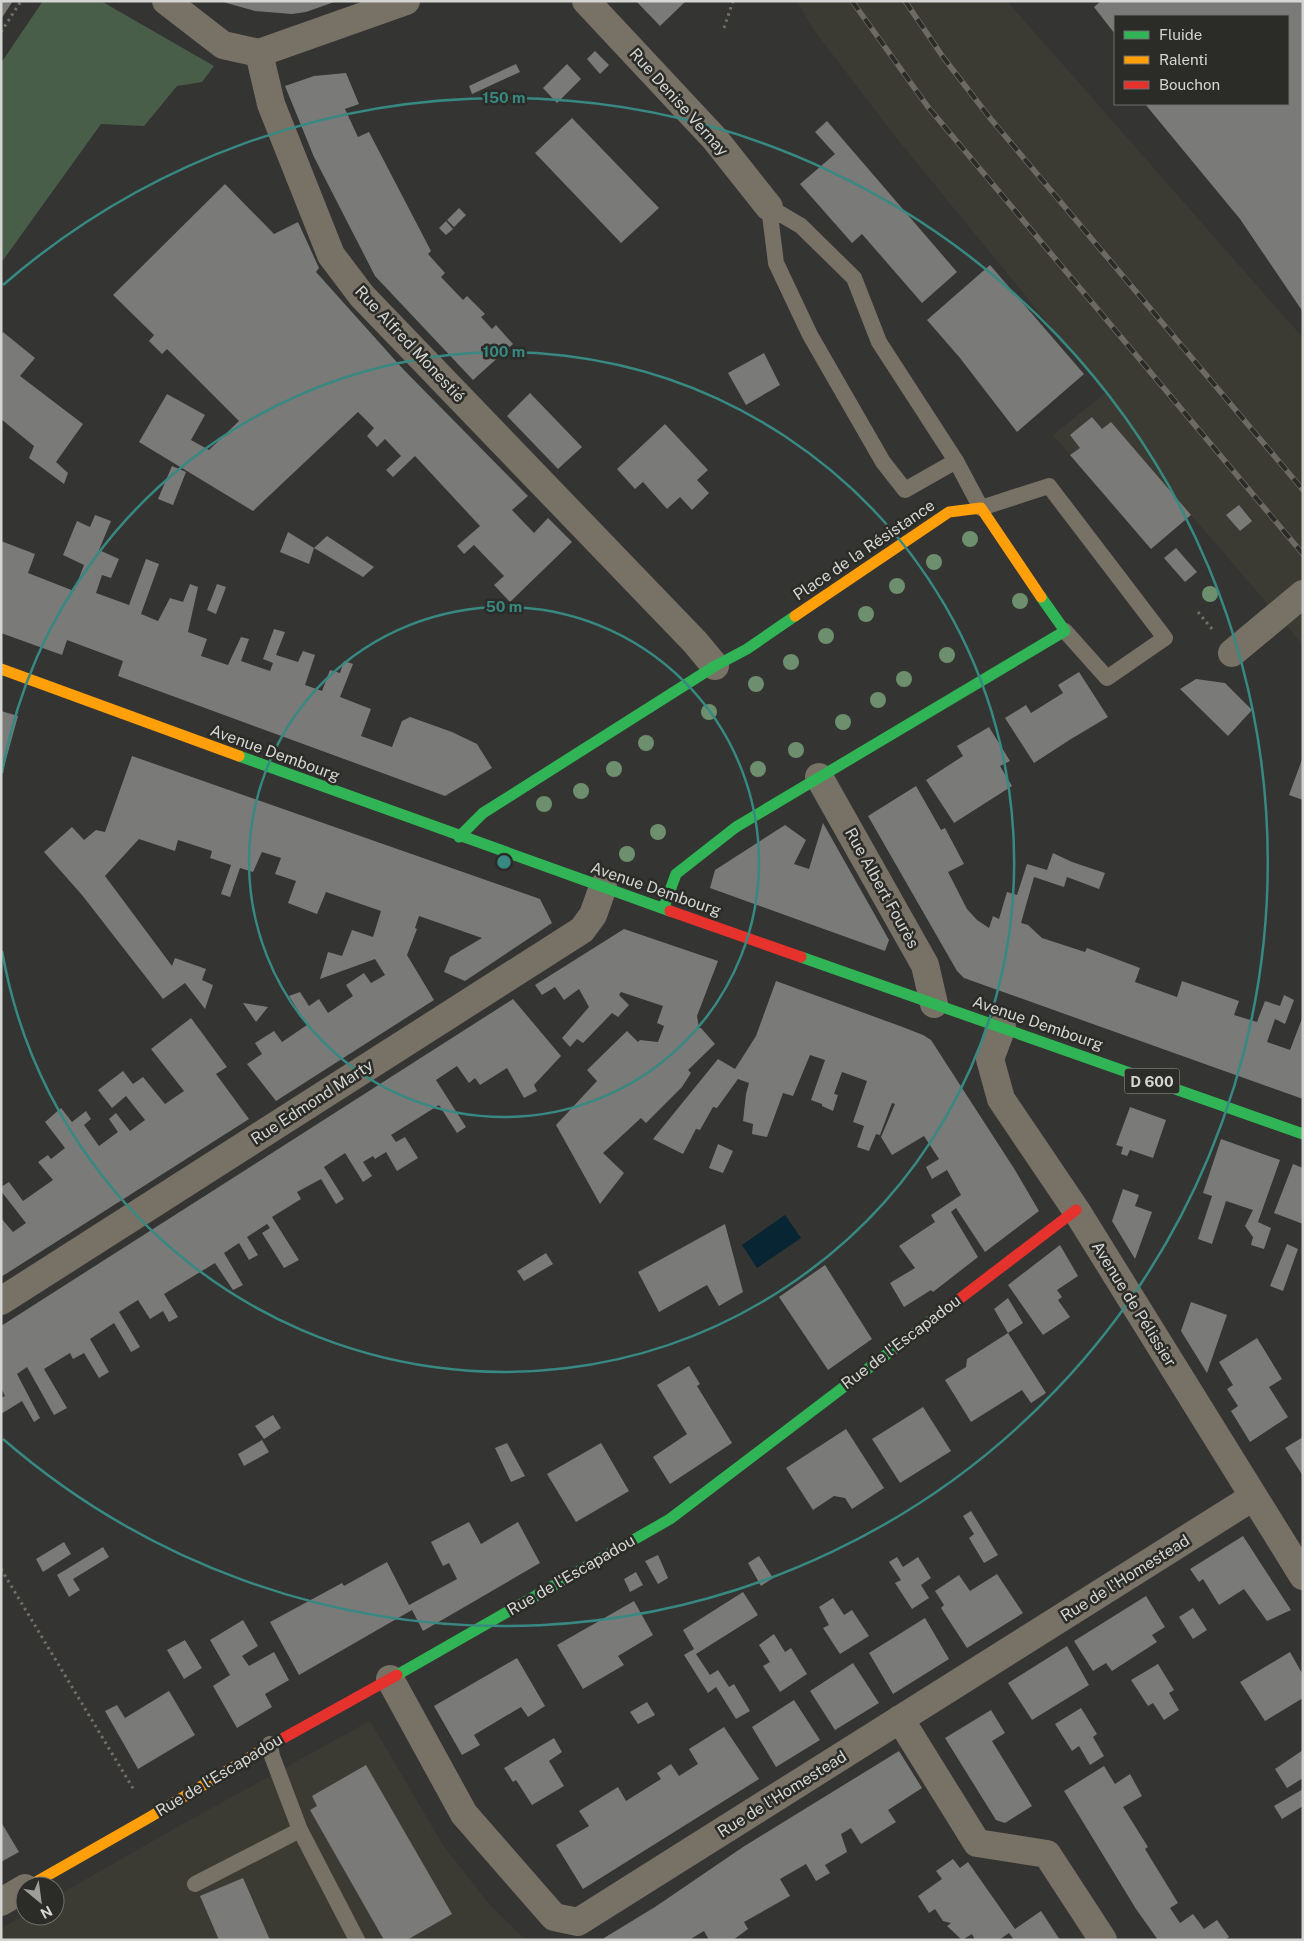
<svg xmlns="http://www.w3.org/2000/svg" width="1304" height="1941" font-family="'Public Sans',sans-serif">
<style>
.built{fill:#3c3b33}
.green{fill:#495e49}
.water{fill:#072532}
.building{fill:#7a7a79}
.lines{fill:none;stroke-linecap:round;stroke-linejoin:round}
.path{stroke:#736f68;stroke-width:3;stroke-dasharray:2.5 4;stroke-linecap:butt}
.lane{stroke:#787165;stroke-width:16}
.street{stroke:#787165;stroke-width:28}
.fast{stroke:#30b455;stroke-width:11}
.slow{stroke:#ff9f0a;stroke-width:11}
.jam{stroke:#e5322d;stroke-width:11}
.rail-casing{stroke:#6d6a63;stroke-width:5.5}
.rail{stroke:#2b2b28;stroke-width:4;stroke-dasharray:11;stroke-linecap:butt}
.tree{fill:#6d8f6d}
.ring{fill:none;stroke:#378982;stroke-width:2.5}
.labels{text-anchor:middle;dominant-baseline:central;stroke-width:5;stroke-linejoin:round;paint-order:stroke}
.shield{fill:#2b2b28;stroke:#a2a2a0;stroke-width:1}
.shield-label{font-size:15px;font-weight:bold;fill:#d5d5d3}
.street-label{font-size:16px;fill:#d5d5d3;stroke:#2b2b28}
.centre{fill:#378982;stroke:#2b2b28;stroke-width:2.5}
.ring-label{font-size:15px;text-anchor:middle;font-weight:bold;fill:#378982;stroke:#2b2b28;stroke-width:5;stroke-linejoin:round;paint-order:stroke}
</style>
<rect width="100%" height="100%" fill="#343433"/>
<path class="built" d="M797 1H1007L1303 338V645L1191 515 1151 549 1053 435 1105 393 894 135 813 29Z
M370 1721 443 1845 489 1904 526 1940H1V1928L25 1915V1916H55V1897L181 1825Z"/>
<path class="green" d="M43 1H101L214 66 202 82 177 86 144 126 101 124 1 263V63Z"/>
<path class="water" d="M785 1215 801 1238 757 1268 742 1245Z"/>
<path class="building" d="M1 1H13L1 19Z
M337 1 306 12 292 14 255 11 223 2Z
M636 1H686L660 26Z
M1101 1H1303V312L1240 219 1145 104H1288V16H1115V34L1094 7Z
M595 51 609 65 600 74 587 59Z
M516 64 520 72 472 94 469 86Z
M567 64 581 79 557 103 543 88Z
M346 73 359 104 345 109 358 137 369 132 431 251 428 254 445 273 441 277 463 300 467 296 485 314 481 317 492 329 496 325 513 344 473 380 375 276 314 157 285 86 314 76Z
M572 118 659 208 621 243 535 153Z
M827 121 957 272 922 303 862 234 852 243 800 184 835 154 815 132Z
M225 184 274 234 298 222 319 268 316 272 403 369 528 496 512 510 534 533 548 518 572 542 510 602 494 585 504 576 474 545 464 554 457 546 480 526 415 456 393 477 386 470 401 456 385 439 377 447 367 436 374 428 358 412 253 511 139 442 167 394 205 415 191 440 209 450 239 421 167 349 162 354 149 341 154 335 113 295Z
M459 208 466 215 454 227 447 220Z
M446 221 453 229 446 235 439 228Z
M990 265 1084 374 1017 432 960 358 927 320Z
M3 332 35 358 20 376 83 424 56 462 68 473 64 484 29 458 34 446 1 419V336Z
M764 353 780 385 746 405 728 373Z
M530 393 582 447 558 469 507 416Z
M1092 417 1102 429 1111 422 1191 515 1151 549 1070 455 1080 448 1070 435Z
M665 424 708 470 697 480 709 493 692 510 680 497 667 509 643 482 635 489 617 469Z
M172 466 186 472 173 505 158 499Z
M1239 505 1252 521 1240 531 1226 515Z
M95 515 111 521 99 550 119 559 111 578 102 575 96 593 129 605 146 559 159 564 141 614 158 621 170 598 183 602 190 584 198 587 188 632 207 639 201 656 228 665 241 637 249 639 241 661 270 671 273 663 263 659 274 629 285 632 276 655 298 662 303 651 315 655 305 685 322 691 330 670 340 673 344 661 353 664 340 697 371 709 361 736 392 747 402 721 410 717 452 732 477 744 492 768 445 796 118 676 123 661 67 640 62 655 1 633V541L35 554 28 573 74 591 84 565 63 555 77 521 90 527Z
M288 532 314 548 309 564 280 552Z
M327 536 374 567 363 577 314 548Z
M1176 548 1197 572 1185 582 1164 558Z
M217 584 226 587 216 614 207 610Z
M1079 672 1108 717 1071 739 1034 763 1005 718 1026 705 1031 713 1063 693 1058 685Z
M1196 679 1225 683 1252 710 1228 736 1180 689Z
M1 711 18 716 2 774H1Z
M989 727 1010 761 1000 766 1012 786 954 823 926 780 963 756 957 746Z
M132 756 540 899 552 923 465 981 444 972 450 957 482 938 419 916 415 928 417 929 407 955 434 1000 276 1101 247 1064 262 1054 255 1043 274 1031 282 1042 307 1025 289 996 300 992 309 1006 319 999 328 1013 353 996 346 985 364 973 371 983 385 975 375 959 320 979 328 952 342 956 352 930 373 937 381 911 326 892 317 914 288 903 296 881 275 874 281 858 262 852 253 872 240 868 230 897 221 894 231 865 210 858 212 851 178 840 175 851 139 839 105 876 172 966 175 958 206 969 202 980 213 985 205 1009 185 983 163 999 82 895 44 852 72 827 84 840 96 830 105 832Z
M1303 757V800L1289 795Z
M916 786 941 830 945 828 964 864 948 872 967 909 977 920 989 928 993 916 999 919 1007 892 1017 895 1027 864 1047 870 1053 853 1072 862 1105 873 1099 889 1067 877 1064 887 1034 877 1021 923 1028 925 1042 938 1085 952 1087 948 1140 968 1135 982 1177 997 1182 981 1239 1001 1234 1015 1257 1022 1265 1001 1280 1006 1284 995 1294 1000 1285 1024 1275 1019 1267 1042 1290 1050 1303 1016V1099L964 978 957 971 868 816Z
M823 823 889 940 885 951 710 888 715 870 785 825 806 840 794 864 809 869Z
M624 929 718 961 697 1016 699 1028H701L715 1044 688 1070 691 1073 682 1087 646 1123 641 1118 603 1153 624 1173 600 1204 556 1125 597 1081 587 1070 627 1031 638 1042 640 1040 658 1042 664 1026 657 1023 663 1006 621 992 619 995 629 1005 618 1017 612 1013 583 1043 577 1039 570 1047 562 1038 589 1007 579 989 564 1000 555 987 542 995 535 985Z
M776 981 900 1026 923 1035 931 1040 1015 1170 1039 1211 985 1252 956 1208 951 1212 978 1257 933 1292 931 1290 904 1307 890 1283 915 1268 899 1246 935 1222 931 1215 961 1195 947 1170 932 1179 926 1167 939 1159 924 1136 892 1155 881 1137 895 1104 892 1103 880 1135 876 1134 869 1151 857 1147 864 1126 853 1122 867 1081 842 1072 834 1094 838 1095 833 1111 822 1106V1104L811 1100 825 1060 810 1055 793 1096 783 1093 767 1137 752 1134 753 1124 743 1121 746 1094 749 1083 738 1079 717 1108 713 1107 700 1130 696 1129 683 1154 653 1139 718 1059 735 1069 756 1036Z
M513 999 561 1056 534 1085 537 1091 524 1098 507 1068 480 1085 475 1078 469 1083 457 1066 436 1080 466 1127 457 1133 439 1105 391 1135 396 1142 405 1137 418 1158 397 1171 386 1152 375 1159 373 1156 363 1162 372 1176 363 1182 345 1153 324 1167 344 1199 336 1204 321 1179 297 1192 301 1199 272 1217 299 1260 284 1268 262 1233 270 1228 267 1224 247 1237 258 1255 249 1260 239 1243 224 1253 243 1285 233 1290 215 1263 164 1294 178 1317 169 1322 163 1311 150 1319 138 1300 119 1312 140 1347 131 1352 114 1323 90 1339 109 1372 99 1378 84 1353 73 1359 70 1353 44 1369 67 1408 54 1415 27 1367 17 1374 40 1418 34 1422 22 1401 1 1414V1398L5 1396 1 1388V1326Z
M243 1003 268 1007 256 1022Z
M191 1018 227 1067 216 1074 249 1119 1 1277V1218L13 1232 26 1223 1 1191V1187L9 1182 23 1201 53 1180 38 1162 48 1155 51 1159 65 1148 45 1122 61 1108 72 1122 86 1111 91 1119 84 1125 99 1146 118 1132 109 1119 116 1113 130 1131 145 1120 126 1096 112 1108 98 1090 123 1071 133 1084 143 1077 165 1104 184 1091 151 1049Z
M1130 1107 1166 1120 1153 1158 1130 1150 1127 1156 1121 1154 1123 1147 1116 1145Z
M1221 1139 1280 1160 1258 1222 1271 1228 1264 1249 1251 1245 1253 1237 1245 1226 1253 1210 1226 1201 1212 1244 1198 1239 1212 1196 1203 1193Z
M718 1144 733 1151 723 1173 709 1168Z
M1293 1164 1303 1168V1224L1274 1213Z
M1123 1189 1139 1195 1135 1206 1152 1212 1135 1259 1112 1221Z
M725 1224 743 1292 719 1306 707 1285 659 1312 638 1272Z
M1287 1244 1298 1249 1283 1291 1270 1286Z
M1060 1245 1078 1276 1057 1290 1062 1297 1058 1300 1070 1317 1043 1335 1008 1285Z
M546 1253 553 1264 524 1281 517 1271Z
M825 1265 872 1339 828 1370 779 1297Z
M1008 1298 1023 1323 1008 1333 994 1309Z
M1191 1302 1227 1315 1207 1373 1181 1331Z
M1008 1333 1046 1393 1031 1403 1022 1390 971 1422 945 1380 966 1367 967 1359Z
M1257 1338 1282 1379 1269 1387 1288 1417 1250 1442 1231 1411 1238 1406 1227 1389 1233 1385 1219 1362Z
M689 1366 700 1384 697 1386 732 1443 670 1484 653 1457 687 1434 657 1385Z
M923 1407 951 1451 900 1483 872 1439Z
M273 1415 281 1428 264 1439 255 1426Z
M846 1429 884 1488 852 1509 845 1498 834 1496 813 1510 786 1468Z
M1303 1437V1476L1285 1448Z
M262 1440 269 1452 244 1466 238 1454Z
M507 1443 525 1476 511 1482 495 1448Z
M601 1443 629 1491 576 1522 547 1474Z
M971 1511 998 1555 984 1563 969 1538 974 1534 963 1516Z
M469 1522 481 1544 518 1522 540 1563 423 1631 412 1610 299 1675 270 1622 342 1583 344 1586 387 1562 409 1605 457 1579 449 1563 443 1566 431 1542Z
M1243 1536 1291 1610 1267 1621 1244 1589 1219 1605 1203 1579 1199 1582 1190 1569Z
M64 1542 71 1554 43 1572 36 1559Z
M103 1547 109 1557 73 1579 80 1590 69 1597 57 1575Z
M658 1555 668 1578 658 1584 645 1561Z
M759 1556 773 1578 761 1586 748 1563Z
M897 1557 903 1567 918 1557 931 1578 921 1585 929 1598 912 1609 895 1583 901 1580 889 1562Z
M636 1572 643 1585 630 1592 624 1579Z
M997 1574 1023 1613 967 1648 941 1608 944 1605 935 1591 959 1575 970 1591Z
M743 1592 758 1615 696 1654 710 1675 718 1670 729 1687 734 1684 750 1711 736 1719 716 1687 708 1693 684 1655 694 1649 683 1630Z
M1146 1596 1165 1627 1152 1635 1157 1642 1112 1671 1106 1663 1093 1671 1074 1641Z
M833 1598 844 1615 852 1610 869 1636 840 1654 823 1628 829 1625 819 1607Z
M634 1601 653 1635 618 1656 624 1665 583 1689 557 1645Z
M1193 1608 1207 1630 1193 1639 1179 1617Z
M925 1618 949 1659 893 1694 869 1653Z
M243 1620 258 1646 242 1656 249 1666 274 1652 289 1680 265 1694 272 1707 237 1728 213 1686 230 1675 210 1640Z
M774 1634 785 1652 791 1648 807 1674 780 1692 763 1666 770 1662 759 1645Z
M185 1640 202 1668 184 1679 167 1650Z
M1067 1646 1089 1685 1032 1720 1008 1683Z
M1290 1652 1303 1675V1698L1265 1721 1240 1682Z
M517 1658 545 1706 528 1717 521 1707 504 1717 474 1735 480 1745 462 1755 434 1706Z
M853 1663 879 1703 835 1730 810 1691Z
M1158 1664 1174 1690 1169 1693 1179 1710 1164 1720 1153 1703 1148 1706 1131 1680Z
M169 1691 195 1735 138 1769 105 1711 117 1705 125 1718Z
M794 1700 820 1740 776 1767 752 1727Z
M647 1702 655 1715 638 1724 630 1712Z
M1081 1708 1097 1734 1093 1737 1104 1756 1090 1765 1079 1746 1072 1751 1055 1724Z
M991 1710 1005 1733 992 1741 1032 1806 1005 1823 996 1820 945 1738Z
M724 1727 759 1779 583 1889 556 1845 589 1826 579 1811 618 1787 626 1801 661 1779 657 1773 671 1764 679 1776 698 1764 689 1749Z
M554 1738 562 1752 549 1761 564 1786 532 1805 516 1780 513 1782 504 1768Z
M1303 1750V1778L1287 1788 1275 1769Z
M899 1751 922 1788 888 1810 896 1822 861 1844 851 1828 841 1834 847 1852 825 1865 830 1873 816 1881 806 1864 780 1879 790 1896 744 1922 748 1929 733 1940H709L704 1931 689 1940H605L604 1938 655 1907 743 1847Z
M366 1765 452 1914 407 1940H384L310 1810 317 1806 312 1796Z
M1104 1766 1115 1784 1130 1774 1142 1796 1123 1807 1148 1847 1145 1849 1178 1903 1170 1908 1180 1923 1193 1914 1204 1929 1217 1920 1229 1937 1225 1940H1158L1136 1909 1064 1791Z
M1303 1789V1806L1282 1819 1274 1806Z
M1 1822 19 1852 1 1862Z
M953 1859 960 1868 968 1862 1015 1929 1041 1911 1060 1940H1014L1009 1933 999 1940H975L972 1934 962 1940 947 1926 951 1923 943 1921 935 1909 929 1913 918 1896 942 1879 936 1871Z
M243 1878 270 1940H219L200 1896Z"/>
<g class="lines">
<path class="path" d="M724 28 733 1
M1 32 21 1
M1198 612 1212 629
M1 1569 134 1790"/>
<path class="lane" d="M956 461 905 490 883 462 810 335 776 263 769 207 801 226 854 278 879 342 956 461 981 508 1049 486 1165 638 1107 678 1065 631
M270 1744 272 1756 300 1830 357 1940
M195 1884 300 1830"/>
<path class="street" d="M166 1 223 45 259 53 271 104 331 255 362 296 695 642 715 666
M586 1 715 139 769 207
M259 53 406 1
M1232 653 1303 594
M819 777 925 965 934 1004
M1002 1027 990 1059 1001 1099 1076 1210 1303 1576
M1 1301 582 930 593 915 603 887
M390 1679 464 1814 554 1917 578 1922 1253 1497
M900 1719 977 1843 1047 1854 1103 1940
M1 1902 25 1888"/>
<path class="fast" d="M239 756 670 911
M459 837 483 813 715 666 747 649 795 616
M664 907 676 874 736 827 1065 631 1041 597
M801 957 1303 1134
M397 1675 670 1519 945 1310"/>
<path class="slow" d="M795 616 949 512 981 508 1041 597
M1 669 239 756
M29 1886 150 1817 262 1750"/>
<path class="jam" d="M670 911 801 957
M945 1310 1076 1210
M262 1750 397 1675"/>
<defs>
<path id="rail" d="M852 1 928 107 1303 554
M905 1 943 57 990 118 1303 490"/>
</defs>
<use href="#rail" class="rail-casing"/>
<use href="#rail" class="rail"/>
</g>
<g class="tree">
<circle cx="970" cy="539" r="8"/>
<circle cx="934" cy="562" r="8"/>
<circle cx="897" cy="586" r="8"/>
<circle cx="1210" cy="594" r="8"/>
<circle cx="1020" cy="601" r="8"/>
<circle cx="866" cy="614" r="8"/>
<circle cx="826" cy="636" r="8"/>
<circle cx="947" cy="655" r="8"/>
<circle cx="791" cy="662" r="8"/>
<circle cx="904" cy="679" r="8"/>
<circle cx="756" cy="684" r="8"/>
<circle cx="878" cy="700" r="8"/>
<circle cx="709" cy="712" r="8"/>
<circle cx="843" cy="722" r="8"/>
<circle cx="646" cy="743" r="8"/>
<circle cx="796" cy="750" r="8"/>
<circle cx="614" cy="769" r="8"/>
<circle cx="758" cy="769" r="8"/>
<circle cx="581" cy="791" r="8"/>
<circle cx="544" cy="804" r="8"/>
<circle cx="658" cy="832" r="8"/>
<circle cx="627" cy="854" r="8"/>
</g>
<g class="ring">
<circle cx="504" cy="862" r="255"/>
<path d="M2 773A510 510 0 1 1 2 951"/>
<path d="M3 285A764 764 0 1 1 3 1439"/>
</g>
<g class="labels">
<rect class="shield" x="1124.5" y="1068.5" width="55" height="25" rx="4"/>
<g class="shield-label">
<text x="1152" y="1081">D 600</text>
</g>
<g class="street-label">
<text transform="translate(679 102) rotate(48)">Rue Denise Vernay</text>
<text transform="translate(410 344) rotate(47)">Rue Alfred Monestié</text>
<text transform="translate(864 550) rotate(-34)">Place de la Résistance</text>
<text transform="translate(275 753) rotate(20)">Avenue Dembourg</text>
<text transform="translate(882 888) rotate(61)">Rue Albert Fourès</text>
<text transform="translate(656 889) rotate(19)">Avenue Dembourg</text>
<text transform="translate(1038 1023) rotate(19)">Avenue Dembourg</text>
<text transform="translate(312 1102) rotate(-33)">Rue Edmond Marty</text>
<text transform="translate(1134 1304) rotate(58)">Avenue de Pélissier</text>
<text transform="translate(901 1342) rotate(-37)">Rue de l'Escapadou</text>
<text transform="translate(571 1575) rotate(-30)">Rue de l'Escapadou</text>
<text transform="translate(1125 1578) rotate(-32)">Rue de l'Homestead</text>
<text transform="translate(219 1775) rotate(-31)">Rue de l'Escapadou</text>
<text transform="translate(782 1794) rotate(-32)">Rue de l'Homestead</text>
</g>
</g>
<circle cx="504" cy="862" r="8" class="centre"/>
<g class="ring-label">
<text x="504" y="103">150 m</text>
<text x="504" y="357">100 m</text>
<text x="504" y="612">50 m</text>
</g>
<rect width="1304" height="1941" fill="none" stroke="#d5d5d3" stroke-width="5"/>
<rect x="1114" y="15" width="175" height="90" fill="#2b2b28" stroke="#6f6f6c"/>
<rect x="1124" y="31" width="25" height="8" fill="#30b455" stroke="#6f6f6c"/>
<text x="1159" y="40" font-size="15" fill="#d5d5d3">Fluide</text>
<rect x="1124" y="56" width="25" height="8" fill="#ff9f0a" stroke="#6f6f6c"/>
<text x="1159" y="65" font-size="15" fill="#d5d5d3">Ralenti</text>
<rect x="1124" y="81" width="25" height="8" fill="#e5322d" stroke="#6f6f6c"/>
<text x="1159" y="90" font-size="15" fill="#d5d5d3">Bouchon</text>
<g transform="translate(40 1901) rotate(151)"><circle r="24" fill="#2b2b28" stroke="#6f6f6c"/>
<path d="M0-4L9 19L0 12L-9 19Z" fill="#9d9d9b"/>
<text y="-8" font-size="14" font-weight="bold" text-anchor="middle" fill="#d5d5d3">N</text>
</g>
</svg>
